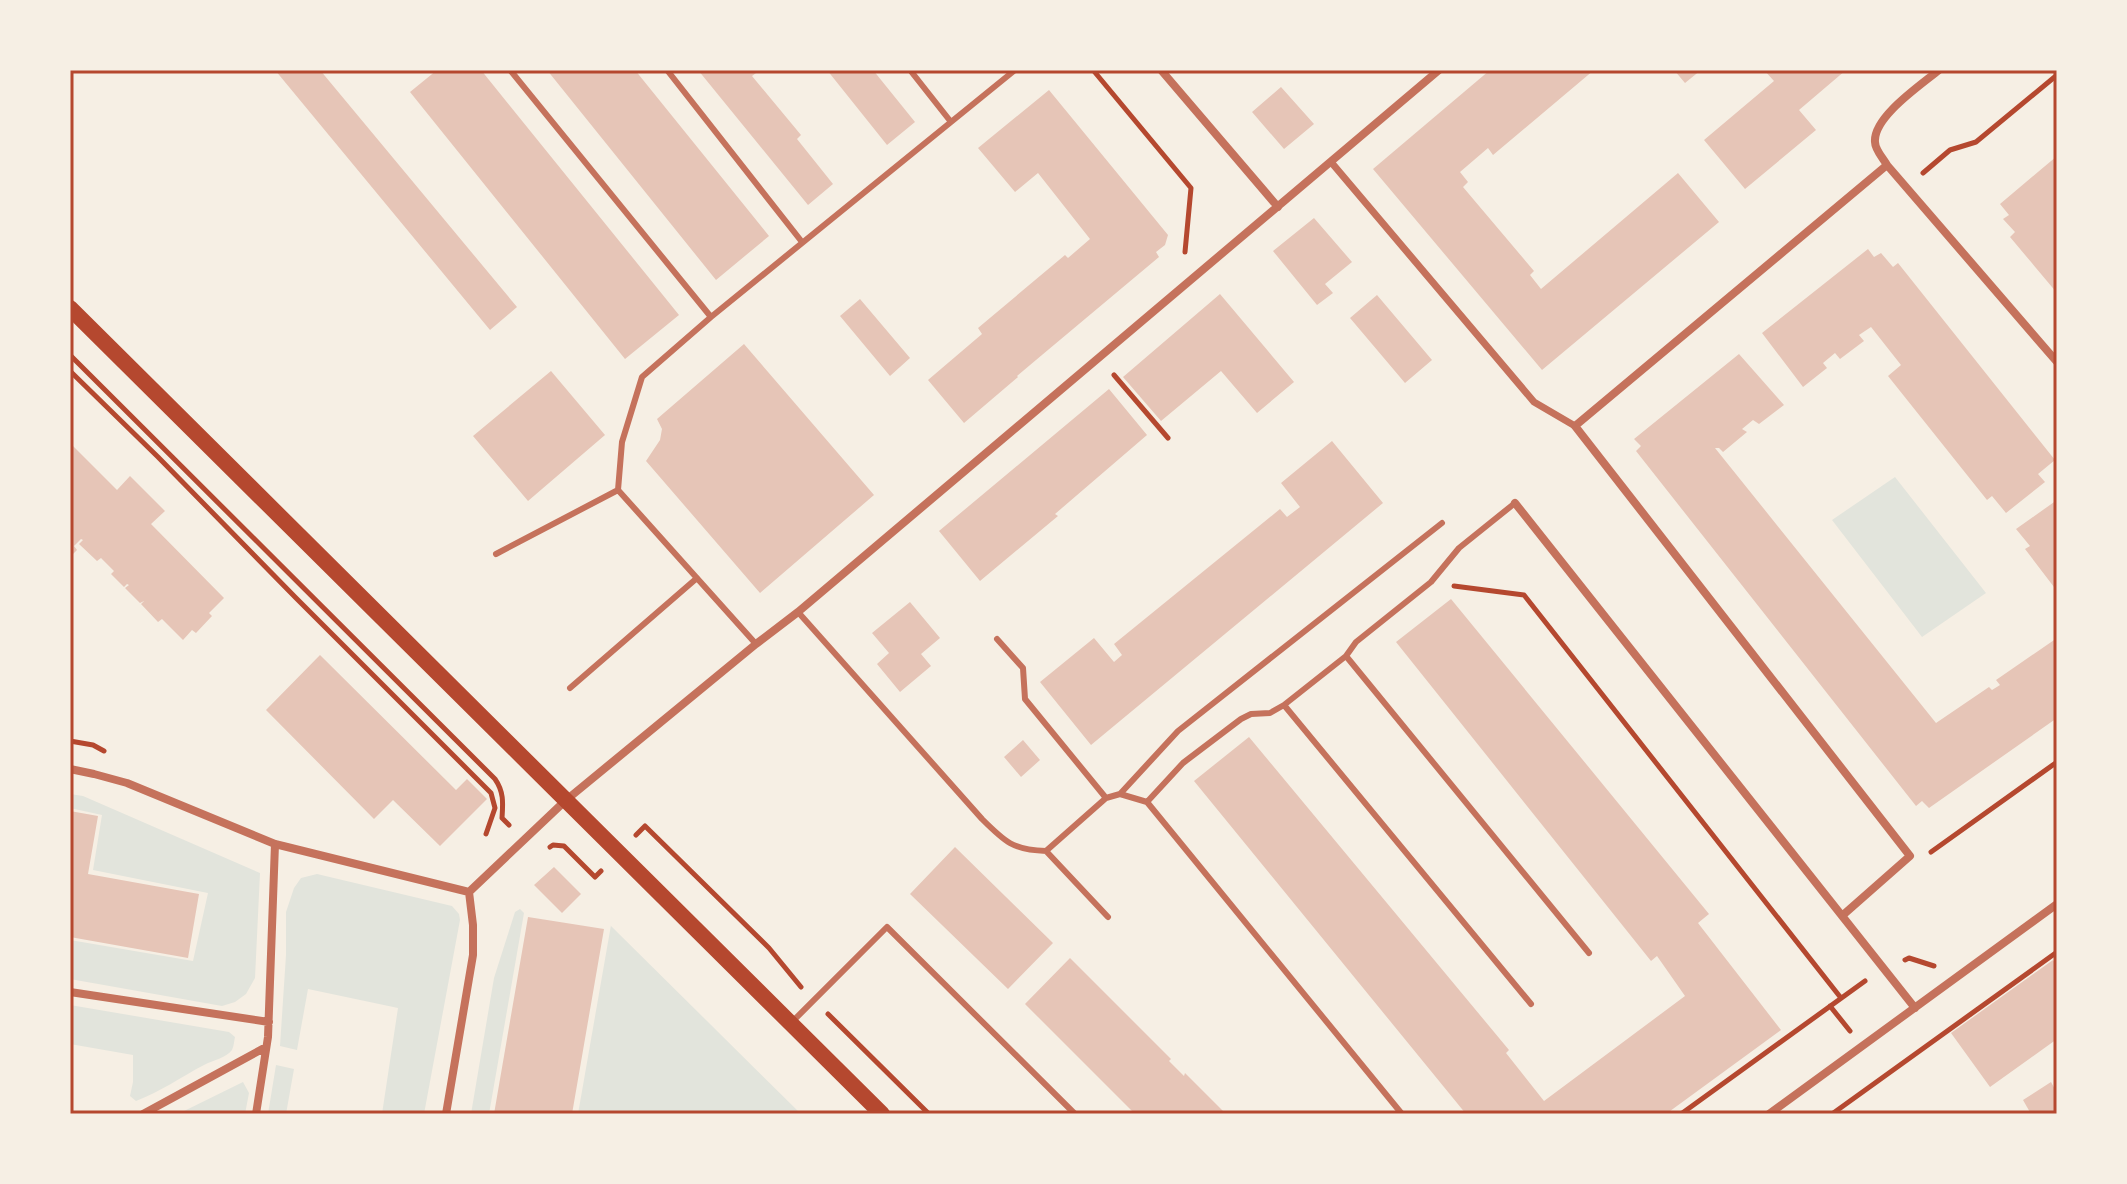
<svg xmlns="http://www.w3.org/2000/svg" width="2127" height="1184" font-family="Manrope,sans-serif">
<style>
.green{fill:#e2e4dc}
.building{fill:#e6c5b7}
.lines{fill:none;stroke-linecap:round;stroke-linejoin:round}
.path{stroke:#b5482f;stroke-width:5}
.service{stroke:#c5725c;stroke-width:6}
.pedestrian{stroke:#c5725c;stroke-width:7}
.minor{stroke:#c5725c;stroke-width:8}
.secondary{stroke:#b5482f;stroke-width:16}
.neatline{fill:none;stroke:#b5482f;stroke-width:3}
</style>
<rect width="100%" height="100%" fill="#f6efe4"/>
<path class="green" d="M1895 477 1986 593 1922 637 1832 520Z
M70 794 83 796 260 873 255 978 246 994 235 1002 222 1006 70 979V940L193 961 208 893 93 870 102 815 70 808Z
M317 874 452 906 459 914 460 920 424 1114H382L398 1008 308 989 297 1050 280 1046 286 955V912L294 888 301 878Z
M520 909 524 913 489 1114H471L494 978 515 912Z
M611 925V926L801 1114H578Z
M70 1005 229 1032 235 1037C234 1041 234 1046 232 1050 226 1058 213 1060 204 1065 181 1077 160 1092 136 1101L130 1096 133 1082V1055L70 1044Z
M276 1065 294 1069 286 1114H268Z
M243 1082 249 1093 245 1114H178Z"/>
<path class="building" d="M275 70H320L517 307 490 330Z
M481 70 679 315 625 359 410 92 437 70Z
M547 70H635L769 236 716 280Z
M698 70H760L752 76 801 135 797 139 833 184 808 205Z
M827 70H873L915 122 887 145Z
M1490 70H1594L1493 155 1488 148 1460 172 1468 182 1463 187 1534 271 1530 275 1541 289 1678 173 1719 222 1542 370 1373 169Z
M1674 70H1701L1685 83Z
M1764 70H1846L1799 110 1816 130 1745 189 1704 140 1774 81Z
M1281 87 1314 124 1284 149 1252 112Z
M1049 90 1168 235 1165 245 1156 252 1159 257 1036 360 1017 376 1018 377 964 423 928 380 982 334 978 328 1065 255 1068 258 1090 239 1038 173 1015 192 978 148Z
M2057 156V293L2010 237 2015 232 2003 219 2009 215 2000 204Z
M1314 218 1352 262 1325 284 1333 293 1317 305 1273 251Z
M1868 249 1874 257 1881 253 1893 267 1898 263 2055 460 2038 474 2045 482 2006 513 1992 496 1987 500 1888 376 1901 365 1871 327 1859 335 1864 341 1840 359 1835 353 1823 363 1827 368 1803 387 1762 333Z
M1220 294 1294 382 1257 413 1221 371 1161 421 1123 377Z
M1377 295 1432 360 1405 383 1350 318Z
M860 299 910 358 890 376 840 316Z
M744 344 874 495 760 593 646 461 660 440 662 429 657 419Z
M1739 354 1784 405 1759 424 1753 420 1742 429 1747 432 1723 452 1719 448H1715L1936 723 1989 687 1992 690 2000 685 1996 680 2057 638V718L1929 808 1922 801 1916 806 1636 451 1641 446 1634 439Z
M551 371 605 435 528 501 473 436Z
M1109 389 1147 435 1055 514 1058 516 980 581 939 531Z
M1332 441 1383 503 1091 745 1040 682 1094 638 1114 662 1122 655 1114 644 1280 509 1287 517 1300 507 1281 483Z
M70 443 117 490 130 476 165 511 151 524 224 598 209 613 212 616 196 633 192 630 183 640 162 619 158 622 141 604 144 601 140 603 125 588 129 585 127 584 124 587 111 574 114 571 101 558 97 561 79 544 83 540 81 539 74 546 77 550 70 557Z
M2057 500V591L2025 549 2030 546 2016 529Z
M1451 599 1709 914 1698 923 1781 1030 1666 1114H1466L1194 781 1249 737 1509 1050 1506 1053 1544 1101 1685 996 1657 956 1651 961 1396 642Z
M910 602 940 638 921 654 931 666 900 692 877 664 889 653 872 633Z
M320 655 456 790 467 779 487 799 440 846 393 800 374 819 266 710Z
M1023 740 1040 760 1021 777 1004 757Z
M70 811 98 816 88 874 199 894 188 958 70 937Z
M955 847 1053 943 1008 989 910 894Z
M554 867 581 894 562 913 534 885Z
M528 917 604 929 572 1114H494Z
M1070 958 1171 1059 1169 1061 1184 1076 1185 1073 1226 1114H1135L1025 1004Z
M2053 960 2057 966V1039L1990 1087 1951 1033Z
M2051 1082 2057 1093V1114H2031L2023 1100Z"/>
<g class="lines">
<path class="path" d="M1093 70 1191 188 1185 252
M1923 173 1950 150 1976 142 2057 75
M70 355 495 779C504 792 503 803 502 818L509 825
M70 371 158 457 296 598 491 793 495 808 486 834
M1114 375 1168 438
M1454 586 1524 595 1841 998
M70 741 93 745 104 751
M636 835 645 826 769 948 801 987
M550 847 553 845 564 846 595 877 601 871
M1931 852 2057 762
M1905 960 1909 958 1934 966
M1830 1006 1850 1031
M828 1014 929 1114
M1681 1114 1865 981
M1832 1114 2057 952"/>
<path class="service" d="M510 70 711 317
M667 70 802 242
M910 70 951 122
M1515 503 1459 548 1431 582 1356 642 1346 656 1284 705 1531 1004
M496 554 618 490
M798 612 982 819C1005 842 1013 850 1046 851L1106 798 1120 794 1147 802 1402 1114
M997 639 1023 668 1025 699 1106 798
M756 644 618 490 622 442 642 377 711 317 1015 70
M1346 656 1589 953
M570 688 697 578
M1120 794 1178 731 1442 523
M1147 802 1183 763 1241 719 1251 714 1270 713 1284 705
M1046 851 1108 917
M791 1023 887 927 1075 1114"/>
<path class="pedestrian" d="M1331 162 1534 402 1575 426"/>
<path class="minor" d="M1161 70 1278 207
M1887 165 2057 362
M1515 503 1915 1008
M70 769 94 774 127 783 275 844 469 892 565 801 756 644 798 612 1439 70
M1843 915 1910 856 1575 426 1887 165C1883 158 1875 150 1875 142 1873 117 1921 85 1939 70
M70 992 269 1022
M143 1114 266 1047
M256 1114 268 1037 275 844
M446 1114 473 955V925L469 892
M1769 1114 2057 904"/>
<path class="secondary" d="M70 308 882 1114"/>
</g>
<rect width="2127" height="1184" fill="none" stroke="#f6efe4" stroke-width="144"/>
<rect x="72" y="72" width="1983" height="1040" class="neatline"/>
</svg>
